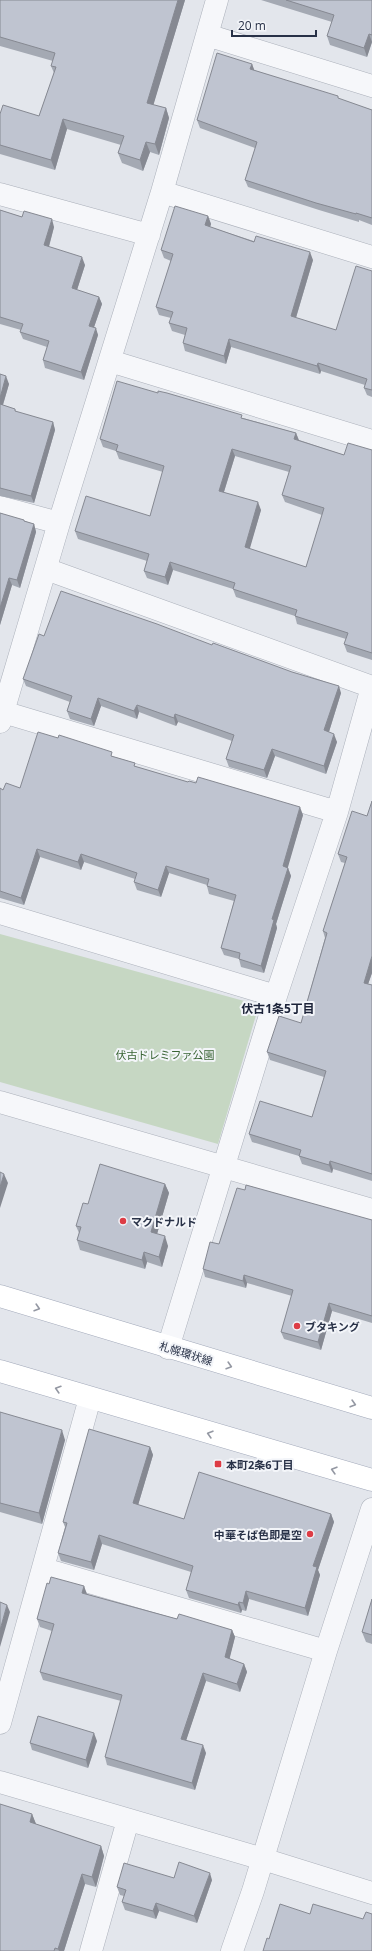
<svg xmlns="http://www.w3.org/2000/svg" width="372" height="1951" font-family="'Open Sans','Noto Sans JP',sans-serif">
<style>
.green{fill:#c6d7c3}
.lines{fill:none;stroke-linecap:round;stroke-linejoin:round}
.minor-casing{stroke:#abb0ba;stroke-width:23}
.major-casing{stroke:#a1a8b9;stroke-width:23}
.minor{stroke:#f6f7fa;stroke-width:22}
.major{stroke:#fff;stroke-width:22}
.wall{fill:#a4a9b3;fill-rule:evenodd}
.shaded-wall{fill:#868992}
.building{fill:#bfc4d0;stroke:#868992;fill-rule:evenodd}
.oneway{stroke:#9498a3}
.poi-dot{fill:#dd3c45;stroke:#f3f5f9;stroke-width:1.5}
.labels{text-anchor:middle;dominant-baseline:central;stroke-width:4;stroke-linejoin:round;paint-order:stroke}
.park-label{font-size:11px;fill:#396434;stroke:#f3f5f9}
.poi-label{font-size:11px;font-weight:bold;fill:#283147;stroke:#f3f5f9;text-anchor:start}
.street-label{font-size:11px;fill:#283147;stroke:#f3f5f9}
.neighbourhood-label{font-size:12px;font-weight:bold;fill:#1b2238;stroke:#f3f5f9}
</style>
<rect width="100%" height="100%" fill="#e3e6ec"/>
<path class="green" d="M0 934 259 1005 218 1144 0 1082Z"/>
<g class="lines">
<defs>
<path id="minor" d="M207 35 372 86
M162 192 372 257
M0 194 149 235
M110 361 372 441
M0 507 59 523
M46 569 372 687
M3 712 337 812
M0 722 59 523 162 192 217 0
M0 913 276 996
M0 1102 372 1210
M168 1348 276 996 337 812 372 687
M44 1569 326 1651
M0 1723 90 1398
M0 1782 263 1859 372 1893
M91 1951 128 1820
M232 1951 253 1891 326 1651 372 1509"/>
<path id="major" d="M0 1296 372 1408
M0 1371 372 1480"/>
</defs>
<use href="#minor" class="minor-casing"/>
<use href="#major" class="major-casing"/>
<use href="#minor" class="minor"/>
<use href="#major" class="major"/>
</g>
<path class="wall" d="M0 0H185L153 105 166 108 169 118 159 155 150 152 143 171 122 163 118 153 121 145 67 129 55 170 0 154V114L39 116 54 73 51 66 53 61 0 46Z
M261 0H372V42L367 57 330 45 327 36 332 22Z
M252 64 254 70 372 110V225L359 220V222L319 210 248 187 245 180 255 148 200 128 197 120Z
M0 210 54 227 49 247 85 265 77 290 99 297 102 304 94 327 98 335 84 380 45 368 43 360 47 347 23 339 20 332 21 330 0 324Z
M208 216 211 224 210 227 313 260 296 318 336 330 372 271V397L367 395 364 388 365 385 321 371 320 374 231 347 226 364 185 351 183 343 185 335 172 331 169 323 171 318 159 315 156 307 171 261 164 258 161 250Z
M0 374 9 384 3 405 15 409 16 412 53 422 55 430 34 503 0 496Z
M243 418 296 433 299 440 344 455 372 450V660L347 652 344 644 346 639 297 624 295 616 236 597 233 589 173 570 168 585 147 578 144 571 147 561 78 539 75 531 150 516 163 472 119 459 116 451 103 447 100 439ZM235 456 289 472 282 495 285 502 322 515 306 567 249 549 261 510 224 492Z
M0 513 34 524 36 532 20 588 12 585 0 625Z
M44 636 212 645 341 693 329 732 337 742 326 774 275 756 267 778 229 767 226 759 232 741 178 722 176 726 139 712 137 719 101 706 94 726 70 719 67 711 70 702 26 686 23 679Z
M114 757 137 767 188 782 196 783 303 815 287 868H288L291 876 276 924 277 928 264 973 241 967 239 959 224 955 221 948 234 901 209 894 207 886V885L169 873 161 897 137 890 134 882 135 879 84 862 81 870 40 857 24 905 0 898V788L3 790 20 788Z
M372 801V973L368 984 372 985V1181L333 1169 332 1173 302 1164 299 1156 252 1142 249 1134 312 1117 324 1077 270 1060 267 1052 301 1023 325 938 323 931 345 863 341 862 338 854 367 816Z
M165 1184 169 1193 157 1234 168 1246 162 1267 147 1262 145 1269 80 1250 77 1240 79 1233 76 1226 88 1204Z
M245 1190 372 1220V1323L332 1311 321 1350 284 1339 281 1332 292 1296 247 1283 246 1288 205 1277 203 1269 219 1244Z
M0 1412 65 1440 42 1524 0 1512Z
M150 1447 153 1455 138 1505 184 1519 331 1514 334 1522 318 1570 320 1575 308 1616 249 1599 246 1611 242 1610 241 1613 189 1598 186 1590 191 1572 102 1544 94 1570 61 1561 58 1553 65 1527 63 1522Z
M49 1584 84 1586 86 1594 177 1619 232 1630 235 1637 229 1659 244 1664 247 1672 240 1692 206 1681 186 1740 206 1753 195 1790 107 1765 105 1757 121 1701 43 1680 40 1672 52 1631 40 1627 37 1619Z
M372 1599V1644L366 1642 362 1632Z
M97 1741 88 1768 32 1750 30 1743Z
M32 1814 36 1824 101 1846 104 1856 96 1887 85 1884 64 1951H0Z
M174 1878 212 1880 197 1923 159 1911 156 1919 125 1910 122 1902 124 1896 120 1895 117 1887Z"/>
<path class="shaded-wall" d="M178 0H185L151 113 147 103Z
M369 34 372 42 367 57 364 48Z
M252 64 255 72 250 69Z
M166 108 169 118 159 155 155 144Z
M63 119 67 129 55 170 51 160Z
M146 142 150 152 143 171 140 160Z
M208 216 211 224 208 233 205 225Z
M52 219 54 227 47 253 44 245Z
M310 252 313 260 294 324 291 316Z
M82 257 85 265 75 296 72 288Z
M99 297 102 304 92 333 89 326Z
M96 328 98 335 84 380 81 372Z
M229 339 231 347 226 364 224 356Z
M318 363 321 371 320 374 317 366Z
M6 376 9 384 1 411 0 409V398Z
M53 422 55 430 34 503 31 496Z
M296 433 299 441 294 439Z
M232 449 235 456 222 498 219 491Z
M258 502 261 510 248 555 245 547Z
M34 524 36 532 20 588 17 580Z
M170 562 173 570 168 585 165 577Z
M9 578 12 585 0 625V608Z
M339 686 341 693 327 738 324 730Z
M98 698 101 706 94 726 91 719Z
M137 705 139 712 137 719 134 711Z
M175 714 178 722 176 726 174 718Z
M334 734 337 742 326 774 324 766Z
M272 749 275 756 267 778 264 770Z
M300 807 303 815 286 874 283 866Z
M37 849 40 857 24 905 21 898Z
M81 854 84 862 81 870 78 862Z
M166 866 169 873 161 897 158 890Z
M288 868 291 876 276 924 277 928 264 973 261 966 272 919Z
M372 956V973L366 990 364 983Z
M330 1161 333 1169 332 1173 329 1165Z
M4 1174 8 1183 0 1208V1187Z
M165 1184 169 1193 155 1241 151 1232Z
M165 1236 168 1246 162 1267 159 1257Z
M144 1252 147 1262 145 1269 142 1260Z
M244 1275 247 1283 246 1288 243 1281Z
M329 1303 332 1311 321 1350 318 1342Z
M62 1430 65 1440 42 1524 39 1513Z
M150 1447 153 1455 136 1512 133 1503Z
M331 1514 334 1522 318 1570 320 1575 308 1616 305 1608 313 1566Z
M99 1535 102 1544 94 1570 91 1562Z
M84 1586 87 1594 82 1593Z
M246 1591 249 1599 246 1611 243 1603Z
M239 1602 242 1610 241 1613 238 1605Z
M7 1605 10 1612 0 1647V1630Z
M232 1630 235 1637 228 1665 225 1657Z
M244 1664 247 1672 240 1692 237 1684Z
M203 1673 206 1681 184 1747 181 1739Z
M94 1733 97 1741 88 1768 86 1760Z
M203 1745 206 1753 195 1790 192 1783Z
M32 1814 36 1824 30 1822Z
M101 1846 104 1856 96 1887 92 1877Z
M210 1873 212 1880 197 1923 194 1916Z
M82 1874 85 1884 64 1951H59L58 1949Z
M156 1903 159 1911 156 1919 153 1911Z"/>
<path class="building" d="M0 0H178L147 103 166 108 155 144 146 142 140 160 118 153 124 136 63 119 51 160 0 145V114L3 105 39 116 56 67 51 66 55 53 0 37Z
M286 0H372V35L369 34 364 48 327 36 334 15Z
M217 53 252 64 250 69 338 96V98L372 110V218L356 213V214L316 203 245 180 257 142 197 120Z
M175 206 208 216 205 225 254 242 256 236 310 252 291 316 336 330 356 266 372 271V390L364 388 367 379 318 363 317 366 229 339 224 356 183 343 187 328 169 323 173 312 156 307 173 254 161 250Z
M0 210 22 217 24 211 52 219 44 245 82 257 72 288 99 297 89 326 96 328 81 372 43 360 49 341 20 332 23 324 0 317Z
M0 374 6 376 0 398Z
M117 381 158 393V391L167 393 242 415 241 418 296 433 294 439 344 455 348 443 372 450V653L344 644 348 633 295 616 297 610 233 589 235 583 170 562 165 577 144 571 149 554 75 531 86 496 150 516 164 466 116 451 118 445 100 439ZM232 449 291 466 282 495 324 508 306 567 245 547 258 502 219 491Z
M0 404 15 409V411L53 422 31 496 0 488Z
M0 513 24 520V521L34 524 17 580 9 578 0 608Z
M61 591 157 624 212 645 213 643 292 672 339 686 324 730 334 734 324 766 272 749 264 770 226 759 234 735 175 714 174 718 137 705 134 711 98 698 91 719 67 711 72 696 23 679 39 634 44 636Z
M38 732 58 738 59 735 112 752 111 756 135 763 134 766 188 782 189 781 196 783 198 777 300 807 283 866 288 868 272 919 274 920 261 966 239 959 240 953 221 948 236 895 207 886 209 879 166 866 158 890 134 882 137 873 81 854 78 862 37 849 21 898 0 891V788L3 790 6 783 20 788Z
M372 801V956L364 983 372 985V1174L330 1161 329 1165 299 1156 301 1150 249 1134 260 1101 312 1117 326 1071 267 1052 279 1016 301 1023 327 933 323 931 347 857 338 854 352 811 367 816Z
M100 1164 165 1184 151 1232 165 1236 159 1257 144 1252 142 1260 77 1240 81 1227 76 1226 83 1203 88 1204Z
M0 1172 4 1174 0 1187Z
M246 1185 372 1220V1316L329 1303 318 1342 281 1332 293 1290 244 1275 243 1281 203 1269 210 1242 219 1244 237 1188 245 1190Z
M0 1412 62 1430 39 1513 0 1503Z
M89 1429 150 1447 133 1503 184 1519 199 1472 331 1514 313 1566 317 1567 305 1608 246 1591 243 1603 239 1602 238 1605 186 1590 193 1566 99 1535 91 1562 58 1553 67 1523 63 1522Z
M51 1577 84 1586 82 1593 177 1619 179 1614 232 1630 225 1657 244 1664 237 1684 203 1673 181 1739 203 1745 192 1783 105 1757 122 1695 40 1672 54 1624 37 1619 47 1583 49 1584Z
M372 1599V1635L362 1632Z
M0 1602 7 1605 0 1630Z
M38 1716 94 1733 86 1760 30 1743Z
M0 1804 32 1814 30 1822 101 1846 92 1877 82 1874 58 1949 55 1948 54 1951H0Z
M179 1862 210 1873 194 1916 156 1903 153 1911 122 1902 126 1890 117 1887 124 1863 174 1878Z
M280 1904 310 1914 313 1904 363 1919 366 1912 372 1914V1951H263L267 1938 269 1939Z"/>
<defs><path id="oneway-chevron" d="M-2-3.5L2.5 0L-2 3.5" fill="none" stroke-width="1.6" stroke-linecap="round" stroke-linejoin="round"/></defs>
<g class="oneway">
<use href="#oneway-chevron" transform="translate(37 1308) rotate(17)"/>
<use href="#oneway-chevron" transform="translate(229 1366) rotate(17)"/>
<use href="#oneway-chevron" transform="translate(58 1389) rotate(-163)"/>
<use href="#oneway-chevron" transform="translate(353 1404) rotate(16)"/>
<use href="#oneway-chevron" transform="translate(210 1434) rotate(-164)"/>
<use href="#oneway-chevron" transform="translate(334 1470) rotate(-164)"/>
</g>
<g class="poi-dot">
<circle cx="123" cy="1221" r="4"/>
<circle cx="297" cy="1326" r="4"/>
<rect x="214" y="1460" width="8" height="8" rx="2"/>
<circle cx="310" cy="1534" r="4"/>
</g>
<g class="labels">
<g class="park-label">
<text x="165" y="1054">伏古ドレミファ公園</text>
</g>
<g class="poi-label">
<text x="131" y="1221">マクドナルド</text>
<text x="305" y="1326">ブタキング</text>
<text x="226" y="1464">本町2条6丁目</text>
<text x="302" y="1534" text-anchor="end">中華そば色即是空</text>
</g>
<g class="street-label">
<text transform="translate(186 1353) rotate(17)">札幌環状線</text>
</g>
<g class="neighbourhood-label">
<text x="278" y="1008">伏古1条5丁目</text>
</g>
</g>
<path d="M232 30v6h84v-6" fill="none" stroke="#283147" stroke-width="2"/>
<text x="238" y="30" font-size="12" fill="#283147" stroke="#f3f5f9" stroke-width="3" paint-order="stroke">20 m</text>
</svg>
